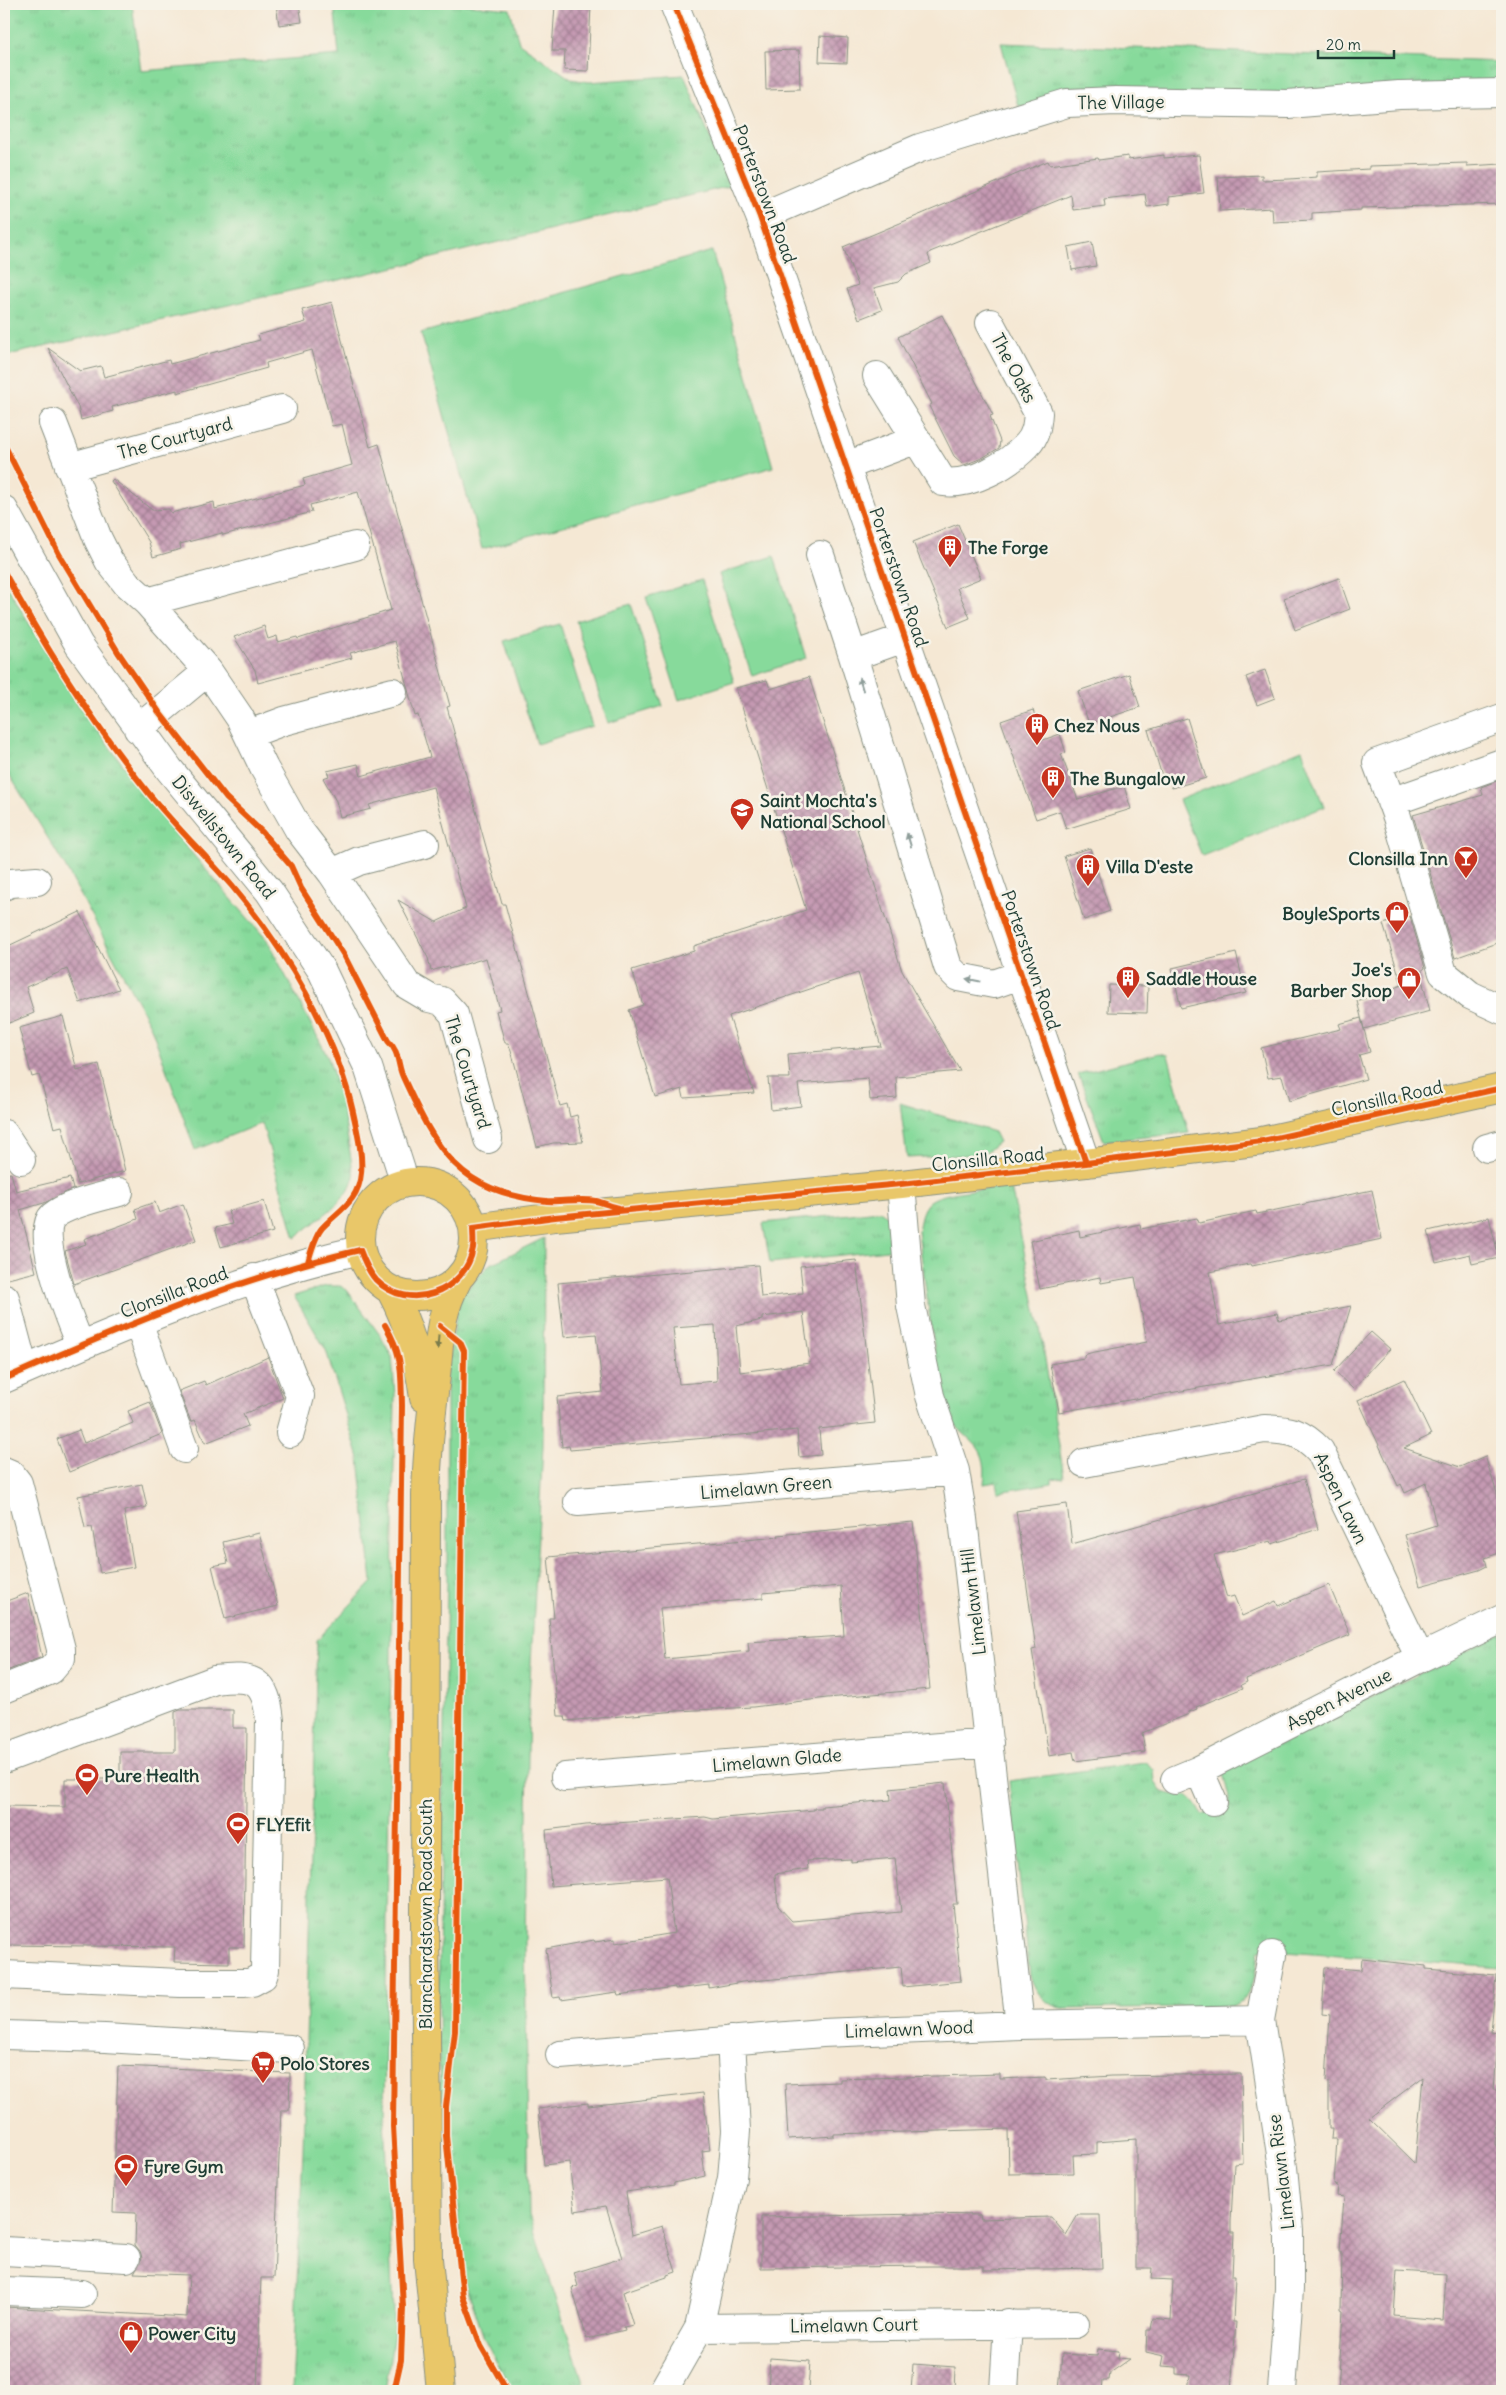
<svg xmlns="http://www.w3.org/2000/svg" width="1506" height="2395" font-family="Delius,sans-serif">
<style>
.grass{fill:url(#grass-tufts);stroke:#538c68}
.park{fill:#87da9b;stroke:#538c68}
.building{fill:url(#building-cross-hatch);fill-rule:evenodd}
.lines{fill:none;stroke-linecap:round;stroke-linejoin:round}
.minor-casing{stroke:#8a9284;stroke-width:30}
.major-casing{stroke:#8a9284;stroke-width:30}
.minor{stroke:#fff;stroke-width:28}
.major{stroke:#e9c769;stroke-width:28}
.cycleway-casing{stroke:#f7f3e8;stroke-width:9}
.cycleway{stroke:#e8590c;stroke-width:6}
.oneway{fill:#8f9e9a}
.oneway2{fill:#7a7b4c}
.labels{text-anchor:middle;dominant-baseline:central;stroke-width:5;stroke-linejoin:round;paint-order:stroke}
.street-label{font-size:18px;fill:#1f3d34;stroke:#f7f3e8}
.poi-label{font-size:18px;font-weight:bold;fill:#1f3d34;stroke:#f7f3e8;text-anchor:start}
</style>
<defs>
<pattern id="grass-tufts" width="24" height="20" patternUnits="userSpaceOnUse" patternTransform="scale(1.25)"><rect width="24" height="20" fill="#87da9b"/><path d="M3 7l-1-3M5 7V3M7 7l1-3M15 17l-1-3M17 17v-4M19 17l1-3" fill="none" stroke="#74bc86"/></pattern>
<pattern id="building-cross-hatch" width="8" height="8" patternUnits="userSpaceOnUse" patternTransform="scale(1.25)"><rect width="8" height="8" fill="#c599b2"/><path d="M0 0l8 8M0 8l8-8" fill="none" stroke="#9f7e92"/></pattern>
</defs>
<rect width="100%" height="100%" fill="#f7f3e8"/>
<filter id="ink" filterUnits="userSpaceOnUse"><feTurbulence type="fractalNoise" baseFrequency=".02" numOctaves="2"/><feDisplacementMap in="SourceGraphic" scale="10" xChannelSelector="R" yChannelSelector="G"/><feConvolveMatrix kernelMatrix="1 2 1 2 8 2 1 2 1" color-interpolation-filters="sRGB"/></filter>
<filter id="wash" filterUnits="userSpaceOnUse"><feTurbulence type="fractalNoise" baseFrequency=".0096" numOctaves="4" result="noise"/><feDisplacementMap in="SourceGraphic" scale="20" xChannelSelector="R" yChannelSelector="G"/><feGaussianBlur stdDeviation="1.12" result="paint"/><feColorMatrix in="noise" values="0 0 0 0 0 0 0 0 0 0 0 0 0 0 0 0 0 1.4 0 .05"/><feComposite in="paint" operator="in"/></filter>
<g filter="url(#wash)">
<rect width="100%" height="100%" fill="#f5e8d4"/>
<path class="grass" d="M4 4H132L141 71 339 55 334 4H461L510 9 519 43 571 79 589 82 684 75 730 186 387 269 4 356Z
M1001 43 1502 62V91L1018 106Z
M4 581 80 708 176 835 267 940 328 1057 341 1098 354 1177 349 1190 334 1207 295 1238 262 1123 195 1150 151 1027 65 866 4 766Z
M1160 1053 1168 1055 1189 1133 1104 1141 1078 1074Z
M900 1103 994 1132 999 1142 983 1154 907 1158Z
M1011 1187 1041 1334 1064 1477 1052 1479V1483L998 1492 996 1482 984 1484C990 1437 961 1444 948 1412 940 1391 937 1368 934 1345 928 1307 923 1269 918 1231 920 1222 921 1212 927 1204 938 1190 992 1189 1011 1187Z
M880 1211 888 1217 896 1249 770 1263 763 1223Z
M544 1238 543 1446 529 1699 525 1942 529 2215 586 2391H515L506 2380 484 2338 463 2275 450 2124 440 2101 438 2010 447 1584V1374L459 1298 489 1265Z
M326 1286H340L347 1290 380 1335 392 1357 395 1395 384 2117 394 2334 385 2391H292L303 2151 317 1640 372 1582 359 1458 326 1350 294 1296Z
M1502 1634V1968L1259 1950C1254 1972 1257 1995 1233 2006L1065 2009C1045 2004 1037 1995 1030 1976L1009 1781 1145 1762 1154 1769 1155 1782 1161 1791C1186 1801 1186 1785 1202 1815L1231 1806 1223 1773 1277 1742Z"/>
<path class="park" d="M712 251 773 467 482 549 421 333Z
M774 556 806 658 752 676 719 574Z
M702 580 734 682 679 700 646 597Z
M631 604 663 706 608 723 576 621Z
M560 624 592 726 537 744 504 641Z
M1302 750 1324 807 1202 856 1179 800Z"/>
<g id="blocks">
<path class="building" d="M276 4H299L302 22 279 25Z
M555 4 591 5 588 71 564 70 565 51H552Z
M820 36 848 38 847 63 819 62Z
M799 50 800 89 766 90 765 51Z
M1164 155V158L1199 155 1204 193 1169 197V204L1147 207 1145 194 1104 199 1105 206 1073 210 1071 195 930 252 928 255 931 263 906 274 898 282 874 288 882 310 859 319 847 289 858 285 843 247 1048 161 1050 165 1098 158 1099 160 1128 156V160Z
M1467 163V166L1502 164V204L1361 208V210L1312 213V220L1273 222 1272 208 1220 211 1218 177 1262 175V180L1290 179 1317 177V172L1369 169V166Z
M1092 242 1096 266 1072 270 1068 247Z
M332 302 370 447 379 444 450 706 447 707 502 904H505L560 1106 567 1104 570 1117 577 1115 583 1142 553 1143 537 1147 511 1050 508 1043H505L496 1011 500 1010 486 958 449 969 448 966 431 971 428 958 398 900 436 922 466 908 433 787 369 805 371 809 340 817 336 801 323 778 329 776 327 771 358 764 361 776 430 757 418 715 415 716 395 641 350 653 352 658 258 683 255 670 234 637 264 626 268 639 277 636 278 642 297 637 298 639 391 610 358 492 310 505 312 512 223 535 222 533 180 544 181 549 153 557 149 542 111 481 113 479 152 510 169 509 171 513 214 502 215 509 305 485 303 479 352 465 342 424 332 426 312 350 266 363 267 368 177 393V390L112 407 113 411 81 420 78 407 48 348 80 371 101 366 104 377 169 360 170 364 260 340 258 335 306 322 302 310Z
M942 315 993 415 990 416 1000 441 999 448 982 458 964 465 954 456 929 406 932 404 898 337Z
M958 524 981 578 957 588 970 618 948 627 913 542Z
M1339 578 1350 609 1295 630 1284 598Z
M1265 670 1275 698 1257 705 1246 677Z
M1129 674 1140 707 1089 724 1078 691Z
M809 677 902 971 960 1071 896 1077 897 1098 870 1100 868 1078 798 1084 801 1106 771 1110 768 1078H790L788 1054 881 1046 858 973 729 1016 754 1093 684 1098 682 1089 655 1097 629 1010 643 1005 632 970 694 951V946L806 910 736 688 767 680 770 689Z
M1033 710 1043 740 1060 734 1066 753 1061 754 1078 800 1124 786 1131 809 1066 829 1060 811 1036 819 1001 721Z
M1187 718 1206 778 1172 788 1168 775 1162 776 1148 730Z
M1502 779V941L1455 958 1413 815 1483 795 1481 787Z
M1090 848 1110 911 1084 920 1064 856Z
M80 912 119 989 80 1003 67 969 26 987 34 1013 4 1025V948Z
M1410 916 1425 968 1420 972 1430 1011 1364 1029 1357 1001 1402 985 1383 924Z
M1236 953 1246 993 1181 1008 1172 968Z
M1109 985 1148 986 1147 1013 1108 1012Z
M63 1016 77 1070 99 1064 125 1171 78 1184 62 1126 54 1128 39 1075 32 1077 19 1028Z
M1361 1018 1370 1052 1359 1055 1366 1079 1289 1101 1282 1076 1268 1078 1261 1048 1341 1029 1339 1024Z
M11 1173 16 1191 70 1178 73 1189 44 1203 20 1210 36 1272 4 1280V1174Z
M1372 1190 1382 1239 1252 1266 1251 1264H1249L1210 1272 1219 1325 1277 1313 1279 1320 1351 1306 1333 1365 1059 1412 1050 1364 1084 1358V1355L1090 1353 1147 1342 1135 1277 1101 1283 1100 1277 1040 1289 1030 1241 1079 1230 1080 1237 1140 1224 1141 1229 1197 1218 1199 1223 1256 1211 1257 1214Z
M264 1201 273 1232 221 1247 215 1228 232 1224 228 1211Z
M155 1202 159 1213 183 1204 196 1240 74 1284 65 1251 86 1244 84 1239 138 1219 135 1209Z
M1489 1217 1499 1258 1472 1264 1470 1254 1436 1262 1428 1231Z
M856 1260 875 1423 819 1429 821 1455 799 1457 797 1430 570 1450 569 1446 562 1447 557 1397 603 1392 596 1334 564 1337 558 1283 758 1265 761 1297 803 1293 800 1266ZM803 1312 810 1363 740 1372 736 1326 762 1320V1317ZM715 1325 717 1381 679 1384 673 1328Z
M1371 1332 1390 1349 1353 1389 1334 1371Z
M268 1357 283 1398 243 1414 248 1426 205 1443 195 1420 191 1422 179 1391 204 1381 206 1385Z
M1404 1379 1431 1435 1404 1448 1460 1467 1485 1456 1502 1509V1552L1485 1558 1487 1566 1479 1570 1420 1586 1405 1535 1436 1525 1426 1483 1405 1493 1401 1484 1398 1486 1358 1400Z
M150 1402 162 1434 69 1472 57 1439 79 1430 84 1443 133 1423 128 1411Z
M1304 1479 1318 1529 1272 1544 1271 1541 1214 1555 1227 1598 1234 1596 1242 1616 1276 1601 1278 1606 1329 1585 1350 1635 1246 1679 1247 1682 1241 1685 1243 1688 1196 1707 1197 1709 1189 1712V1714L1142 1733 1145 1752 1075 1761 1073 1752 1049 1756 1032 1650 1036 1649 1016 1511 1067 1504 1072 1544Z
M142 1484 147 1507 124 1511 134 1567 100 1573 92 1527 85 1528 78 1496Z
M913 1522 930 1689 827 1698 753 1707 677 1711 566 1721 565 1716H558L549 1618H554L548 1557 779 1537 778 1535ZM841 1586 844 1636 748 1642 749 1651 665 1659 660 1608 763 1598V1593Z
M259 1533 278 1606 225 1619 212 1566 228 1563 223 1542Z
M28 1593 42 1657 4 1672V1602Z
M180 1710H233V1728H247L244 1947H229V1963L174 1962 175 1947 4 1945V1806L65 1807V1779H120V1752H175V1712Z
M945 1783 957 1904H953L961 1981 903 1987 901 1967 742 1982 709 1988V1985L675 1989V1987L618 1995 617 1992 561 2000 560 1997 553 1998 546 1949 594 1940 595 1942 615 1939V1943L674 1933 667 1877 551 1886 546 1830 586 1825 705 1817 713 1819 814 1810V1808H822V1806L891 1800 890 1789ZM895 1858 901 1912 792 1921 778 1906 775 1874 808 1869 807 1861 851 1859V1862Z
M1362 1959 1426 1966V1969L1496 1975 1491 2032 1499 2033 1494 2089H1499L1495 2145 1500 2146 1496 2202H1502V2275L1498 2322 1502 2323V2391H1460L1395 2387V2391H1338L1343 2311 1341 2310 1342 2252H1340L1344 2197 1337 2196 1338 2186 1334 2185 1337 2139H1331L1332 2129H1329V2082L1326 2081 1330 2015 1322 2014 1325 1967 1361 1970ZM1423 2077 1415 2163 1369 2118ZM1397 2271 1446 2274 1443 2320 1394 2316Z
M118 2066 290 2073 289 2110H281L274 2278H261L257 2391H4V2307L187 2317 189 2275 134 2273 142 2258 140 2251 135 2245 136 2213 113 2212Z
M1000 2074V2079L1046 2077V2080L1112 2076 1241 2074 1243 2163 1234 2164 1231 2221V2232H1234L1232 2276H1235L1233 2322H1236L1231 2391H1188L1190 2375 1176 2374V2367L1162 2366 1164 2356 1146 2352 1147 2330H1151L1153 2318 1171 2320 1173 2280 1151 2279 1152 2268H1136V2139L1097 2142V2154L1073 2155 1074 2173 1009 2174 1008 2129 834 2134V2136L788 2139 785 2084 840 2082V2079Z
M703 2093 710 2150 702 2151 705 2176 674 2183V2185L626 2192 632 2235 662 2226 676 2272 667 2275V2277L623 2292 633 2325 624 2327 625 2330 587 2339 572 2288 578 2286 574 2273 622 2258 606 2206 575 2211 569 2162 544 2165 538 2109 588 2103V2106Z
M923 2214 980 2215 981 2219 1051 2217 1066 2235 1078 2215H1100L1102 2268 984 2270V2266H931L761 2268V2217Z
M1098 2349 1119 2351 1118 2358 1130 2359 1110 2373 1109 2380H1103L1102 2391H1059L1062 2354 1097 2356Z
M770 2358 810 2361 808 2391H768Z
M913 2364 955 2367 954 2391H911Z"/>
</g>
</g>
<g filter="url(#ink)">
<use href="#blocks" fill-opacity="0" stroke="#8a9284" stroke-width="1"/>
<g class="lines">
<defs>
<path id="minor" d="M674 4 760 217 1086 1163
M760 217 920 148 1067 103 1116 101 1288 104 1399 95 1502 93
M877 376 943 482C971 486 1008 465 1027 445 1036 436 1037 425 1038 413L990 323
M53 423 98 539 109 561 127 584 147 602 208 671 240 718 264 768 299 830 332 873 407 985 429 998 442 1001 454 1014 488 1139
M846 466 915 440
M69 467 282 409
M4 510 79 645 169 769 269 891 322 971 368 1067 405 1183
M820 555 853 656
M147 602 355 546
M904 638 853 656 948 967 958 977 994 984 1020 975
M1502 718 1377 763 1397 817 1443 973 1470 995 1502 1010
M138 729 208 671
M249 734 284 721 393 692
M1391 802 1502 763
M332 873 359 861 425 844
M4 886 11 883 37 881
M4 1134 21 1160
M1487 1148 1502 1144
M901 1184 911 1306 930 1396 955 1471 963 1519 1020 2025
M254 1278 300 1396 290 1433
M5 1298 24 1370
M138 1322 184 1449
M80 1345C71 1323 34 1233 53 1216 67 1204 101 1197 119 1192
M4 1379C120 1328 236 1278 360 1250
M1084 1463 1264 1429C1290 1430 1301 1431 1320 1451L1420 1658
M4 1471 11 1474 18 1483 61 1649V1658L51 1670 4 1689
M578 1502 955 1471
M4 1759 215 1680C254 1675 266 1680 270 1721L265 1970 263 1976 252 1982 245 1983H180L4 1975
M1199 1770 1213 1802
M565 1777 989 1743
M1175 1780 1199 1770 1420 1658 1502 1619
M1272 1955 1260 2020 1283 2167 1289 2231V2289L1282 2391
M4 2035 105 2038 290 2049
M560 2055 822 2033 1020 2025 1260 2020
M4 2251 126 2258
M4 2291 82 2294
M699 2328 1075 2324
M663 2391 699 2328 732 2178 736 2131 731 2040
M1004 2391 1008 2323"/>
<path id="major" d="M360 1239a57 57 0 1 1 114 0a57 57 0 1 1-114 0Z
M473 1228 555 1217 901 1184 1086 1163 1262 1141 1502 1088
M391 1291C409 1325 419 1359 424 1398
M441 2391 428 2259 425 1920 426 1495C427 1455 431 1416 436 1376 440 1337 439 1315 458 1279"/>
</defs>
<use href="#minor" class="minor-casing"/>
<use href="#major" class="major-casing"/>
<use href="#minor" class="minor"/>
<use href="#major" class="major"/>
<defs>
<path id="cycleway" d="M674 4 760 217 1086 1163
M4 444 59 554 118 652 159 712 226 798 262 832 291 866 301 888 345 957 388 1041C400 1052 397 1064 403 1077 437 1151 458 1192 547 1201 563 1202 580 1198 596 1201 604 1203 611 1206 619 1208
M4 572C46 649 95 726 150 795 176 827 205 855 232 886 285 949 335 1032 353 1112 357 1131 363 1154 361 1173 359 1201 339 1210 322 1228 315 1236 311 1252 308 1262
M385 1325C403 1355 401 1371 402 1405L393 2126 403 2307 401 2360 394 2391
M440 1326 460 1342 464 1351 455 2031 446 2107V2136L463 2297 481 2346 507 2391
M4 1379C120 1328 236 1278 360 1250 364 1261 368 1271 376 1280 408 1313 466 1292 473 1248 474 1242 473 1235 473 1228L555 1217 901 1184 1086 1163 1262 1141 1502 1088"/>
</defs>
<use href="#cycleway" class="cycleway-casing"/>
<use href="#cycleway" class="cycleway"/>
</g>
<defs><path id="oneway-solid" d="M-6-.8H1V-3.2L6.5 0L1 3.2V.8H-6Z" transform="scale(1.25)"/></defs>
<g class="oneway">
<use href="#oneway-solid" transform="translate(861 684) rotate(-107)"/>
<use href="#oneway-solid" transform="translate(909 840) rotate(-107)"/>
<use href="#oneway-solid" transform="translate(973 980) rotate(-169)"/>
</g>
<use class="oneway2" href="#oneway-solid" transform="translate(438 1342) rotate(95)"/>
</g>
<defs>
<symbol id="building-pin" viewBox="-11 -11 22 30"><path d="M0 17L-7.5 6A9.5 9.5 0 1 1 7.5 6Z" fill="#c8321e" stroke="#f7f3e8"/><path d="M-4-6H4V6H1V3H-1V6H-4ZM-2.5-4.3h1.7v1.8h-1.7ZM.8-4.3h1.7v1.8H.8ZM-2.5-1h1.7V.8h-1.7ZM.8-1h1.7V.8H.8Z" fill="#fff"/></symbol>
<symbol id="school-pin" viewBox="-11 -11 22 30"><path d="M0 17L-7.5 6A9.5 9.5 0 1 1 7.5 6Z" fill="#c8321e" stroke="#f7f3e8"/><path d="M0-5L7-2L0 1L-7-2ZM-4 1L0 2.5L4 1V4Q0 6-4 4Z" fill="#fff"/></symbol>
<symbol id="bar-pin" viewBox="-11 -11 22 30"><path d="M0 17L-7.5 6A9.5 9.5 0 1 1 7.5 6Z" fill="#c8321e" stroke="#f7f3e8"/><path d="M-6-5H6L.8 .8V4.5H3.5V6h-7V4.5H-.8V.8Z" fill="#fff"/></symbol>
<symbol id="shop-pin" viewBox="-11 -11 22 30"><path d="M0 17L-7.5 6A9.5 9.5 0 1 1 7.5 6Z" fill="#c8321e" stroke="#f7f3e8"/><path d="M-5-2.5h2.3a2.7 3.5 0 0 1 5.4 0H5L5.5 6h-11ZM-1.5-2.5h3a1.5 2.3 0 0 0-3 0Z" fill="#fff"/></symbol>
<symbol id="stadium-pin" viewBox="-11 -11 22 30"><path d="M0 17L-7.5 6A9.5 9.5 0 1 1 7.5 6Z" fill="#c8321e" stroke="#f7f3e8"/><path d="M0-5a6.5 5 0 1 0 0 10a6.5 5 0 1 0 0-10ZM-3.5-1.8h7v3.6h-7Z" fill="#fff"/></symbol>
<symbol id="supermarket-pin" viewBox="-11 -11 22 30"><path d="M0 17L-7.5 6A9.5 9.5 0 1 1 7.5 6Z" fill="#c8321e" stroke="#f7f3e8"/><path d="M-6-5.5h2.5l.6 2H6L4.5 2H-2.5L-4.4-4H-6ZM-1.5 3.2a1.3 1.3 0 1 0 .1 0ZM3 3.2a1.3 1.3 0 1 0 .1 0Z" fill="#fff"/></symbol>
</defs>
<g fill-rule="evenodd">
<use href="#building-pin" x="936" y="533" width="28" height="38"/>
<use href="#building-pin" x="1023" y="711" width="28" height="38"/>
<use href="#building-pin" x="1039" y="764" width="28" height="38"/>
<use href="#school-pin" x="728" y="796" width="28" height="38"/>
<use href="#bar-pin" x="1452" y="844" width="28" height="38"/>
<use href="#building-pin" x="1074" y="852" width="28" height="38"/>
<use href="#shop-pin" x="1383" y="899" width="28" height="38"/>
<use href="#building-pin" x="1114" y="964" width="28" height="38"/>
<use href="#shop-pin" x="1395" y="965" width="28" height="38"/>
<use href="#stadium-pin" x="73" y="1761" width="28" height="38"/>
<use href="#stadium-pin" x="224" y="1810" width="28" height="38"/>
<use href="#supermarket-pin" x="249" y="2049" width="28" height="38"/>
<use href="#stadium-pin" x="112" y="2152" width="28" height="38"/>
<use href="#shop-pin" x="117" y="2319" width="28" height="38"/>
</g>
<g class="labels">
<g class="street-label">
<text transform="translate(1121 102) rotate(-1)">The Village</text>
<text transform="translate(765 194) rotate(69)">Porterstown Road</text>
<text transform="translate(1014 368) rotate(62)">The Oaks</text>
<text transform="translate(175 438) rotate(-15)">The Courtyard</text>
<text transform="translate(899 577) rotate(71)">Porterstown Road</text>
<text transform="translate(224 837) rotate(51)">Diswellstown Road</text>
<text transform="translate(1031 960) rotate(71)">Porterstown Road</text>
<text transform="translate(468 1072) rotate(73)">The Courtyard</text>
<text transform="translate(1387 1098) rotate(-12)">Clonsilla Road</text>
<text transform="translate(988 1159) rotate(-6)">Clonsilla Road</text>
<text transform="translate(174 1292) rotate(-21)">Clonsilla Road</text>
<text transform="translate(766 1487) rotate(-5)">Limelawn Green</text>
<text transform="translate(1341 1498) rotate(64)">Aspen Lawn</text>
<text transform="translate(973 1602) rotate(-97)">Limelawn Hill</text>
<text transform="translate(1339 1699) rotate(-27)">Aspen Avenue</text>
<text transform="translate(777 1760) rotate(-5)">Limelawn Glade</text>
<text transform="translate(425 1914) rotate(-90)">Blanchardstown Road South</text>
<text transform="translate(909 2029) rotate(-2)">Limelawn Wood</text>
<text transform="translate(1281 2172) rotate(-97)">Limelawn Rise</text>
<text transform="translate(854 2325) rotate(-1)">Limelawn Court</text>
</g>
<g class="poi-label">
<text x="968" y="547">The Forge</text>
<text x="1054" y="725">Chez Nous</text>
<text x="1070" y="778">The Bungalow</text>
<text x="760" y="800">Saint Mochta's<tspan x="760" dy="21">National School</tspan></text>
<text x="1448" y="858" text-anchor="end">Clonsilla Inn</text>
<text x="1106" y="866">Villa D'este</text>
<text x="1380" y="913" text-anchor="end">BoyleSports</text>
<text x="1392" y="969" text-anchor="end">Joe's<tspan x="1392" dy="21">Barber Shop</tspan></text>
<text x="1146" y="978">Saddle House</text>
<text x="104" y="1775">Pure Health</text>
<text x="256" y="1824">FLYEfit</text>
<text x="280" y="2063">Polo Stores</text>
<text x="144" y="2166">Fyre Gym</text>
<text x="148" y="2333">Power City</text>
</g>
</g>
<rect width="1506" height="2395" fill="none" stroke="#f7f3e8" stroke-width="20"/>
<path d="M1318 50v8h76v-8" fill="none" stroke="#1f3d34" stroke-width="2.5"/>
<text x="1326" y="50" font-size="15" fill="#1f3d34" stroke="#f7f3e8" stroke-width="4" paint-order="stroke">20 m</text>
</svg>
